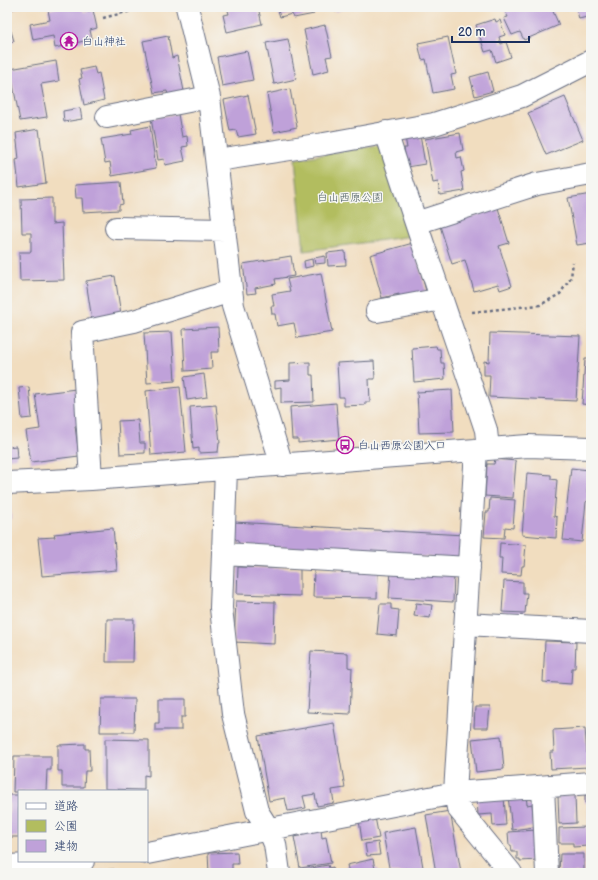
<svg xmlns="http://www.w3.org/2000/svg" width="598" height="880" font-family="'Balsamiq Sans','Klee One',sans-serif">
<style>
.green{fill:#b2bd5f;stroke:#66765e}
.building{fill:#bfa1d9}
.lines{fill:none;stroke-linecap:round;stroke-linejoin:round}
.minor-casing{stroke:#666c80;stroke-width:24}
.path{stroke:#666c80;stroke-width:2.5;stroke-dasharray:3 3;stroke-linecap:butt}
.minor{stroke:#fff;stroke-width:22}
.labels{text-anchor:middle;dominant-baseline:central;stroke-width:3;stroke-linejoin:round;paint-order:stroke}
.poi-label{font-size:11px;fill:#1b2f5e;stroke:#f6f6f2;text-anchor:start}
.park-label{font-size:11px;fill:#485a5e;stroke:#f6f6f2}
</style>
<rect width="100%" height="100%" fill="#f6f6f2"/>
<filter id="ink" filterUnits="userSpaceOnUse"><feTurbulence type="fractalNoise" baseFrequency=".025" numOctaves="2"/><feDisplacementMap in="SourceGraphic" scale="8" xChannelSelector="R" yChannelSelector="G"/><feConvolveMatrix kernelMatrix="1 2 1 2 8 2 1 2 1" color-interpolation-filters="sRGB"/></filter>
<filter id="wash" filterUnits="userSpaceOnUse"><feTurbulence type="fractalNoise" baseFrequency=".012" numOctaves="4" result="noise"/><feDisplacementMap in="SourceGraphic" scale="16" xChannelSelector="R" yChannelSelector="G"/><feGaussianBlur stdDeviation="0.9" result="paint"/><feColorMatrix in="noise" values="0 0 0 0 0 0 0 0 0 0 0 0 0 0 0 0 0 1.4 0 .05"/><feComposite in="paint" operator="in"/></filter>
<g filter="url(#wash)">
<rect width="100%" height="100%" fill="#f1ddbf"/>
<path class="green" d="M384 144 412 236 304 251 295 159Z"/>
<g id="blocks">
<path class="building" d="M7 7H18V8L7 10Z
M59 7H82L84 12 93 10 97 28 90 30 92 39 55 48 53 36 33 40 30 24 50 20 48 10Z
M227 7H258L262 24 227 32 223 15 229 14Z
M277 7H312L314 14 294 18 292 14 280 17Z
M334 7H348L335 12Z
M503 7H551L559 25 524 40 520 32 512 35 504 18 508 17Z
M576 7H591V16L579 19Z
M495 19 496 22 500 20 505 35 499 37 501 44 506 42 511 57 496 62 492 50 485 52 476 25Z
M325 25 332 56 326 57 329 70 313 74 304 30Z
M11 31 14 41 7 44V32Z
M168 36 172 58 177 56 184 91 168 95 167 91 154 93 143 41Z
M448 37 456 74 451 75 454 89 433 93 426 59 422 60 418 43Z
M288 39 296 79 274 84 266 43Z
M247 51 253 80 222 86 217 57Z
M56 61 59 81 41 84 47 117 20 121 10 69Z
M94 67 96 74 99 73 104 100 84 105 79 79 82 78 80 70Z
M488 72 493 91 475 96 470 77Z
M290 89 297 127 274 132 267 94Z
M248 95 256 134 238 137 236 130 230 131 224 100Z
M565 97 583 140 546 155 528 113Z
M80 108 82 119 64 122 63 111Z
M178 114 182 137 187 136 188 146 182 147 185 161 165 165 164 159 158 160 151 118Z
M150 126 156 168 112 176 110 162 105 163 101 139 132 134 131 130Z
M39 129 46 183 19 187 16 160 19 159 16 133Z
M460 133 463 150 456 152 457 158 461 157 464 171 461 172 464 191 440 195 438 182 433 183 425 139Z
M420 135 425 164 407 167 404 148H407L405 137Z
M121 182 123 204 119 205V210L83 212 82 198H76L75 185Z
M591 194V243L577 245 568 198Z
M52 198V224L62 223 64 280 20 281 19 252H31V233H22L21 199Z
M498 208 509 243 499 246 512 286 500 290 498 284 474 291 465 260 452 264 440 226Z
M413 243 426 291 400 299 399 294 382 298 370 255Z
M345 251 346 265 328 266 327 253Z
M291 256 294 276 275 279 276 284 255 288 256 293 247 294 243 264Z
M325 256V263L315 264 314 258Z
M312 259 313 266 305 268 304 261Z
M321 273 332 332 297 338 294 323 277 326 275 314H272L271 306H274L272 294 290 291 287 279Z
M115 276 121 315 92 320 86 281Z
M218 327 219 352H211L212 369 185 371 183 329Z
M172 332 175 381 147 383 144 333Z
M490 333 580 336 576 401 489 397 490 375H484V361L489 362Z
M436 346 437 349H440L441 363H444L445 379 414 382 412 348Z
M585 359H591V405L582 404Z
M374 361 375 379H369L370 402H365V405L344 406V397H339L337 363Z
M310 362V375H313L314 402 281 403V387L275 388V381L290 380V363Z
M204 374 207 397 187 400 184 377Z
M29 387 32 418 22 419 19 388Z
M180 387 186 452 151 455 146 391Z
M76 389 82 425 75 426 79 456 31 462 26 431 40 429 35 394Z
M452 390 454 432 419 433 417 392Z
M7 391H8L10 419 7 420Z
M336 403 339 439 298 443V439H292L290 407Z
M216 405 220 443H219L218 452 199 453V448L193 449 190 407Z
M138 420 140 443H145V453L120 454 118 421Z
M16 446 17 458 7 459V447Z
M495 459 516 461 513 498 485 496 487 464H494Z
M571 468 589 470 587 492 591 488V498L586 502 582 542 563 540Z
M527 473 551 475V479L557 480 554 516 557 517 556 538 522 535Z
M7 498H10L11 519H7Z
M490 498 515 500 513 528 505 527 504 538 484 537 486 512H489Z
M234 522 464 535V551L456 559 241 545 234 537Z
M113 528 117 570 42 576 38 538 55 537 54 534Z
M500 543 526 545 524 566H522L521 575 501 574 502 558H499Z
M238 567 300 569V596L237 594Z
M314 570 378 571 377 598 313 597Z
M391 571 454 575 453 602 389 598Z
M504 581 523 582V593H527L525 613 502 612Z
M236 601 275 602 274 644 234 642Z
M416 603 432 605 430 618 414 616Z
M380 604H391V609L399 610 397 636 377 634Z
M107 619H134L133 662H106Z
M545 641 576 642 575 668H572L571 684 543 682Z
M311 651 348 653V667L352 668 350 714 307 712Z
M101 699H135L134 732H100Z
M159 699H185V717H181V730H155V723H159Z
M475 707H490L488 728H474Z
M334 723 345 788 332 790 334 803 317 806 315 794 303 796 306 808 288 811 285 798 269 801 258 736Z
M585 728 588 767 551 769 550 752H554L553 730Z
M501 736 504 769 476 772 472 739Z
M105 739 149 740V776L144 775V790L105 789Z
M85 744V749H89L90 771H85L84 787H62V771H58V745Z
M14 756H51V770H47L46 791H19V792H13Z
M526 794 527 805 532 804 534 827 512 830 508 796Z
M591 794V803H585V795Z
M9 795H19V837H9Z
M575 795 576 823 559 824 558 796Z
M504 796 506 825 493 826 492 814 478 815 477 798Z
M591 804V839H589L588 805Z
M450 811 461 872 436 873 426 815Z
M375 817 379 838 362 841 359 820Z
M416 827 424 873H390L383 833Z
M587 827 588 846 573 847V843H559V828Z
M321 830 322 838 326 837 331 863 300 868 294 837 300 836V834Z
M536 830 538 860 520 861V859H517V852H512L511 845H509L508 832Z
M378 842 380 855 367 856 365 844Z
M237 852 238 864H232V873H209L208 853Z
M560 854H584V873H559Z
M373 859 375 869H378L379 873H349L347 865Z
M328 865 329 868 333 867 334 873H295V871Z
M114 869V873H101V870Z"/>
</g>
</g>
<g filter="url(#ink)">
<use href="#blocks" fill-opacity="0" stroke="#666c80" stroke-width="1"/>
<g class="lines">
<defs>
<path id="minor" d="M187 7 209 97 233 306 282 465
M107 117 209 97
M386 132C418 232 453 331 486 430L488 449
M217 160 324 144 434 124 522 96 591 61
M416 223 537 184 591 174
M116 228 225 230
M377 311 442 299
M476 450 455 793 458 808 511 873
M226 469 221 608 233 714 257 811 269 830 275 844 279 873
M91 479 82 332 134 321 231 291
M7 483 91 479 528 446 591 448
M224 554 469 568
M466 624 591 631
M543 787 547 873
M147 853 455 793 591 783
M7 866 53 864 83 861"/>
</defs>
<use href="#minor" class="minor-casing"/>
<path class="path" d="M103 18 147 7
M472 312 540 305 560 294 571 277 573 262"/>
<use href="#minor" class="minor"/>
</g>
</g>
<defs>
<symbol id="temple-ring" viewBox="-11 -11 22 22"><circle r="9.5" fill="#f6f6f2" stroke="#b5179e" stroke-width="1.5"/><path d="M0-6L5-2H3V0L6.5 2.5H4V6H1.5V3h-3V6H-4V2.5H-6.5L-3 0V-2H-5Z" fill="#b5179e"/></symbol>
<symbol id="bus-ring" viewBox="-11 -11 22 22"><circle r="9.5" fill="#f6f6f2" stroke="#b5179e" stroke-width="1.5"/><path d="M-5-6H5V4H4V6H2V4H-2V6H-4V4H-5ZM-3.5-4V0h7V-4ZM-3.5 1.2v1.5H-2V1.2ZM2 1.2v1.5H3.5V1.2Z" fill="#b5179e"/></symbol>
</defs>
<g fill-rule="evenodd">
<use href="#temple-ring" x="59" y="31" width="20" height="20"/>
<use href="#bus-ring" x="335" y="435" width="20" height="20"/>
</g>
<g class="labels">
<g class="poi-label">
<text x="82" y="41">白山神社</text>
<text x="358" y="445">白山西原公園入口</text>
</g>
<g class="park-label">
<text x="350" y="197">白山西原公園</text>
</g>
</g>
<rect width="598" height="880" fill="none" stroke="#f6f6f2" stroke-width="24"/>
<rect x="18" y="790" width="130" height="72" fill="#f6f6f2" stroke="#9ea6b7"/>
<rect x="26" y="803" width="20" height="6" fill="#ffffff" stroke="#9ea6b7"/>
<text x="54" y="810" font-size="12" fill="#1b2f5e">道路</text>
<rect x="26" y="820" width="20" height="12" fill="#b2bd5f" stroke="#9ea6b7"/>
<text x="54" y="830" font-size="12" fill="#1b2f5e">公園</text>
<rect x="26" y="840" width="20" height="12" fill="#bfa1d9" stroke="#9ea6b7"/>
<text x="54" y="850" font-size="12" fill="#1b2f5e">建物</text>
<path d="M452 36v6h77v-6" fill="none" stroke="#1b2f5e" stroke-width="2"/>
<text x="458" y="36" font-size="12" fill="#1b2f5e" stroke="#f6f6f2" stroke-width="3" paint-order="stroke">20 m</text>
</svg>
